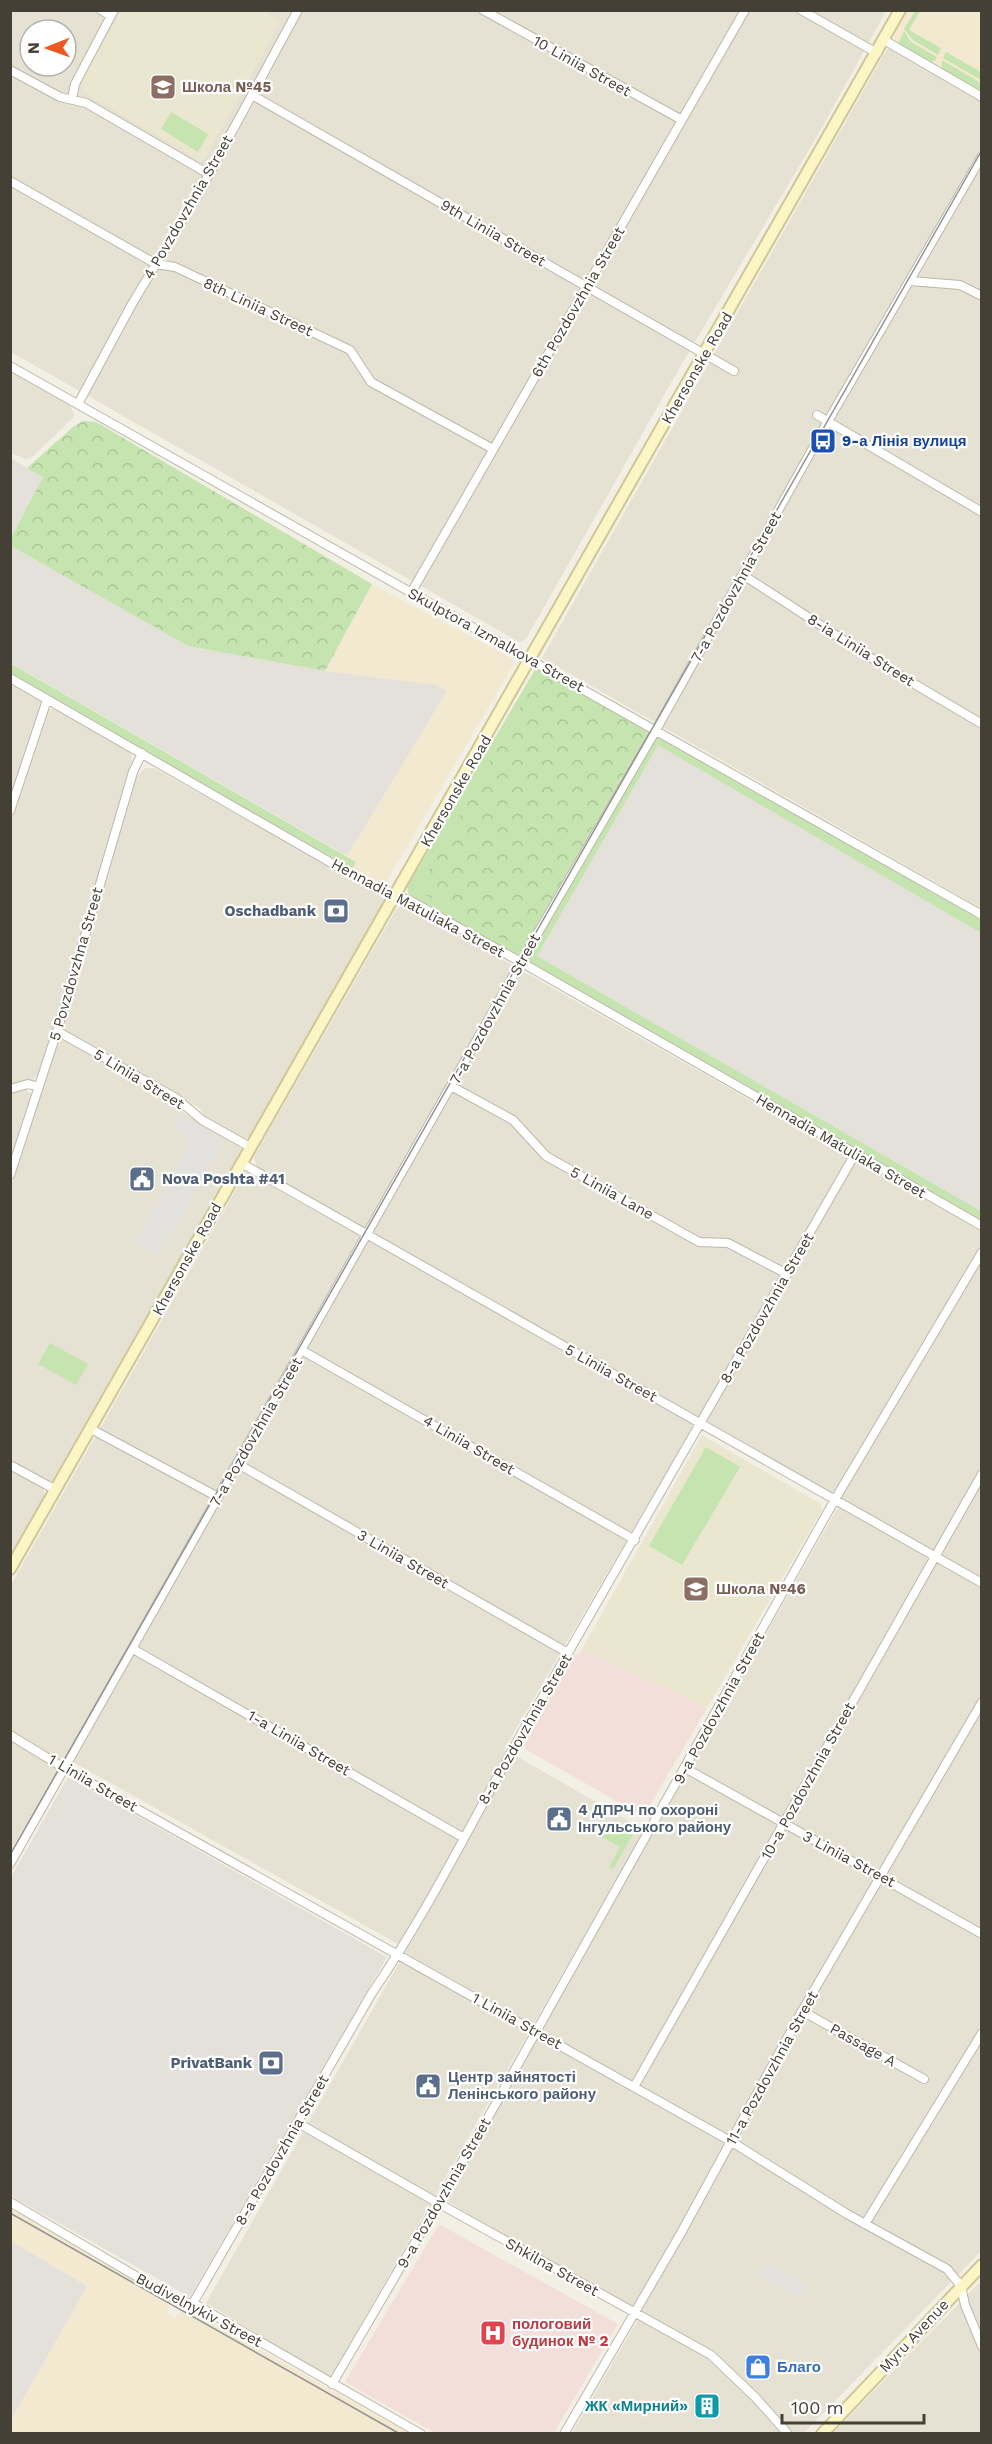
<svg xmlns="http://www.w3.org/2000/svg" width="992" height="2444" font-family="'Work Sans',sans-serif">
<style>
.residential{fill:#e5e2d3;fill-rule:evenodd}
.commercial{fill:#f3e9d1}
.industrial{fill:#e4e1da}
.education{fill:#eae6cf}
.medical{fill:#f2dfd9}
.green{fill:#c6e4af}
.park{fill:url(#park-crowns)}
.parking{fill:#e2e1dd}
.lines{fill:none;stroke-linecap:round;stroke-linejoin:round}
.minor-casing{stroke:#bcb8a8;stroke-width:10}
.secondary-casing{stroke:#d0c797;stroke-width:14}
.minor{stroke:#fff;stroke-width:8}
.secondary{stroke:#fcf5c5;stroke-width:10}
.tram{stroke:#949494;stroke-width:1.5}
.labels{text-anchor:middle;dominant-baseline:central;stroke-width:4.5;stroke-linejoin:round;paint-order:stroke}
.street-label{font-size:15px;fill:#444035;stroke:#fff}
.education-label{font-size:15px;font-weight:bold;fill:#785e54;stroke:#fff;text-anchor:start}
.transit-label{font-size:15px;font-weight:bold;fill:#164399;stroke:#fff;text-anchor:start}
.service-label{font-size:15px;font-weight:bold;fill:#4e5e75;stroke:#fff;text-anchor:start}
.health-label{font-size:15px;font-weight:bold;fill:#be3a42;stroke:#fff;text-anchor:start}
.shop-label{font-size:15px;font-weight:bold;fill:#366cbe;stroke:#fff;text-anchor:start}
.culture-label{font-size:15px;font-weight:bold;fill:#0d838f;stroke:#fff;text-anchor:end}
</style>
<defs>
<pattern id="park-crowns" width="20" height="18" patternUnits="userSpaceOnUse" patternTransform="scale(1.5)"><rect width="20" height="18" fill="#c6e4af"/><path d="M2 6a3 3 0 1 1 6 0M12 15a3 3 0 1 1 6 0" fill="none" stroke="#abc597"/></pattern>
</defs>
<rect width="100%" height="100%" fill="#f2efe5"/>
<path class="residential" d="M11 11H886L820 131 680 367 526 639 519 642 11 352ZM30 30H66V66H30Z
M887 49H890L981 102V908L542 658Z
M11 371 70 405 74 414 73 418 31 458 26 459 11 453Z
M11 682 38 698 41 702 11 800Z
M49 709H54L126 748 131 754 132 764 40 1072 33 1080 11 1086V822Z
M145 768H154L380 895 384 900 383 906 250 1135 247 1138H242L204 1117 201 1109 66 1032 62 1026 135 778Z
M402 905 408 906 981 1231V1578L257 1168 254 1157 397 908Z
M60 1037 174 1100 185 1114 242 1149 52 1481H47L11 1460V1186L57 1040Z
M25 1089 31 1094 32 1098 11 1163V1094Z
M246 1172 691 1423 693 1427 504 1749 645 1830 330 2378 206 2303 407 1949 66 1758 11 1851V1585Z
M11 1470 42 1488 44 1491V1496L11 1556Z
M838 1507 981 1588V2251L804 2433H572L642 2313 445 2200Z
M981 2281V2433H833Z"/>
<path class="commercial" d="M907 11H981V92L894 41V33Z
M372 584 511 658 514 664 385 884 376 885 352 869 356 862 347 856 447 691 435 685 325 671Z
M11 2208 167 2298 171 2302 167 2313 175 2318 183 2309 191 2311 409 2433H11V2420L87 2286 11 2241Z"/>
<path class="industrial" d="M11 458 43 477 11 538Z
M11 546 188 646 325 671 436 685 447 691 347 856 11 663Z
M658 744 981 933V1211L537 956Z
M68 1777 387 1957 190 2297 11 2196V1877Z
M11 2241 87 2286 11 2420Z"/>
<path class="education" d="M121 11H262L281 21 204 160 200 161 85 93 81 82Z
M702 1435 821 1504 822 1510 707 1708 582 1649Z"/>
<path class="medical" d="M582 1649 707 1708 646 1812H636L525 1749V1744L575 1655H578Z
M439 2224 618 2324 554 2433H435L345 2382Z"/>
<path class="green" d="M915 11H920L909 30 941 48 938 55 913 40 904 29Z
M904 31 911 42 937 57 935 61 930 62 898 44Z
M946 52 981 72V80L943 58Z
M942 60 981 83V92L942 69Z
M171 112 208 134 198 152 161 129Z
M10 663 356 862 352 869 11 675Z
M536 668 547 673 522 951 647 732 645 728 981 920V933L658 745 537 956 981 1211V1222L409 896 407 887Z
M50 1343 88 1364 76 1385 38 1364Z
M706 1447 740 1467 682 1565 649 1546Z
M625 1825 635 1831 613 1869 609 1867 620 1847 597 1834 601 1827 620 1834Z"/>
<path class="park" d="M83 421 96 422 372 584 325 671 188 646 11 546V538L43 477 27 468 73 427Z
M547 673 645 728 647 732 522 951 418 890 539 674Z"/>
<path class="parking" d="M181 1114 224 1140 165 1245 157 1254 135 1242 190 1146 188 1137 173 1128Z
M766 2262 808 2286 801 2299 759 2274Z"/>
<g class="lines">
<defs>
<path id="minor" d="M101 10 111 16
M483 10 682 120
M801 10 877 53
M884 40 982 97
M10 70 60 97 86 103 207 173
M252 95 734 371
M72 99 75 84 114 10
M10 181 156 264 175 267 350 350 371 382 493 449
M910 281 960 285 982 296
M10 366 982 915
M78 404 132 304 197 196 298 10
M817 415 982 512
M743 575 879 663 982 724
M411 593 745 10
M10 678 375 888 409 900 519 961 982 1226
M10 811 47 700
M57 1031 176 1098 202 1120 250 1147
M451 1086 513 1120 546 1156 699 1242 728 1243 787 1274
M10 1089 28 1084 39 1087
M241 1163 982 1583
M10 1175 57 1031 133 772 142 753
M303 1351 635 1540
M91 1429 218 1497
M238 1464 568 1653
M10 1465 56 1490
M133 1649 464 1838
M10 1735 64 1768 732 2142 847 2214 947 2269 961 2286 965 2305 982 2346
M685 1768 982 1934
M10 1864 521 962 656 730 828 421 982 156
M802 2011 924 2079
M634 2087 982 1474
M298 2123 438 2203 711 2355 755 2397 788 2434
M10 2202 163 2292 181 2302 193 2303 421 2434
M865 2224 982 2033
M193 2303 372 1993C432 1906 477 1810 530 1719 639 1531 748 1343 855 1154
M332 2384 486 2121 834 1501 982 1252
M564 2434 681 2233 802 2011 982 1702"/>
<path id="secondary" d="M10 1569 900 10
M822 2434 982 2265"/>
</defs>
<use href="#minor" class="minor-casing"/>
<use href="#secondary" class="secondary-casing"/>
<use href="#minor" class="minor"/>
<use href="#secondary" class="secondary"/>
<path class="tram" d="M10 1855 982 150
M10 2213 400 2434"/>
</g>
<defs>
<symbol id="school-square" viewBox="-11 -11 22 22"><rect x="-9" y="-9" width="18" height="18" rx="4" fill="#8d6e63" stroke="#fff"/><path d="M0-5L7-2L0 1L-7-2ZM-4 1L0 2.5L4 1V4Q0 6-4 4Z" fill="#fff"/></symbol>
<symbol id="bus-square" viewBox="-11 -11 22 22"><rect x="-9" y="-9" width="18" height="18" rx="4" fill="#1a4fb4" stroke="#fff"/><path d="M-5-6H5V4H4V6H2V4H-2V6H-4V4H-5ZM-3.5-4V0h7V-4ZM-3.5 1.2v1.5H-2V1.2ZM2 1.2v1.5H3.5V1.2Z" fill="#fff"/></symbol>
<symbol id="bank-square" viewBox="-11 -11 22 22"><rect x="-9" y="-9" width="18" height="18" rx="4" fill="#5c6f8a" stroke="#fff"/><path d="M-6-4H6V4H-6ZM0-2.3a2.3 2.3 0 1 0 0 4.6a2.3 2.3 0 1 0 0-4.6Z" fill="#fff"/></symbol>
<symbol id="civic-square" viewBox="-11 -11 22 22"><rect x="-9" y="-9" width="18" height="18" rx="4" fill="#5c6f8a" stroke="#fff"/><path d="M-.6-6.5H3V-4.5H.6V-3L4-1V1h2V6H-6V1h2V-1L-.6-3ZM-1.2 2.5V6h2.4V2.5Z" fill="#fff"/></symbol>
<symbol id="hospital-square" viewBox="-11 -11 22 22"><rect x="-9" y="-9" width="18" height="18" rx="4" fill="#e0444e" stroke="#fff"/><path d="M-5-5h3v3.5h4V-5h3V5h-3V1.5h-4V5h-3Z" fill="#fff"/></symbol>
<symbol id="shop-square" viewBox="-11 -11 22 22"><rect x="-9" y="-9" width="18" height="18" rx="4" fill="#3f7fe0" stroke="#fff"/><path d="M-5-2.5h2.3a2.7 3.5 0 0 1 5.4 0H5L5.5 6h-11ZM-1.5-2.5h3a1.5 2.3 0 0 0-3 0Z" fill="#fff"/></symbol>
<symbol id="building-square" viewBox="-11 -11 22 22"><rect x="-9" y="-9" width="18" height="18" rx="4" fill="#0f9aa8" stroke="#fff"/><path d="M-4-6H4V6H1V3H-1V6H-4ZM-2.5-4.3h1.7v1.8h-1.7ZM.8-4.3h1.7v1.8H.8ZM-2.5-1h1.7V.8h-1.7ZM.8-1h1.7V.8H.8Z" fill="#fff"/></symbol>
</defs>
<g fill-rule="evenodd">
<use href="#school-square" x="148" y="72" width="30" height="30"/>
<use href="#bus-square" x="808" y="426" width="30" height="30"/>
<use href="#bank-square" x="321" y="896" width="30" height="30"/>
<use href="#civic-square" x="127" y="1164" width="30" height="30"/>
<use href="#school-square" x="681" y="1574" width="30" height="30"/>
<use href="#civic-square" x="544" y="1804" width="30" height="30"/>
<use href="#bank-square" x="256" y="2048" width="30" height="30"/>
<use href="#civic-square" x="413" y="2071" width="30" height="30"/>
<use href="#hospital-square" x="478" y="2318" width="30" height="30"/>
<use href="#shop-square" x="743" y="2352" width="30" height="30"/>
<use href="#building-square" x="692" y="2391" width="30" height="30"/>
</g>
<g class="labels">
<g class="street-label">
<text transform="translate(582 66) rotate(29)">10 Liniia Street</text>
<text transform="translate(188 207) rotate(-60)">4 Povzdovzhnia Street</text>
<text transform="translate(493 233) rotate(30)">9th Liniia Street</text>
<text transform="translate(578 302) rotate(-60)">6th Pozdovzhnia Street</text>
<text transform="translate(258 307) rotate(25)">8th Liniia Street</text>
<text transform="translate(697 368) rotate(-60)">Khersonske Road</text>
<text transform="translate(736 587) rotate(-61)">7-a Pozdovzhnia Street</text>
<text transform="translate(496 640) rotate(29)">Skulptora Izmalkova Street</text>
<text transform="translate(861 650) rotate(32)">8-ia Liniia Street</text>
<text transform="translate(456 791) rotate(-60)">Khersonske Road</text>
<text transform="translate(418 908) rotate(28)">Hennadia Matuliaka Street</text>
<text transform="translate(76 964) rotate(-74)">5 Povzdovzhna Street</text>
<text transform="translate(495 1009) rotate(-61)">7-a Pozdovzhnia Street</text>
<text transform="translate(139 1079) rotate(31)">5 Liniia Street</text>
<text transform="translate(841 1146) rotate(30)">Hennadia Matuliaka Street</text>
<text transform="translate(612 1193) rotate(29)">5 Liniia Lane</text>
<text transform="translate(187 1259) rotate(-61)">Khersonske Road</text>
<text transform="translate(767 1308) rotate(-60)">8-a Pozdovzhnia Street</text>
<text transform="translate(611 1373) rotate(29)">5 Liniia Street</text>
<text transform="translate(256 1432) rotate(-60)">7-a Pozdovzhnia Street</text>
<text transform="translate(469 1445) rotate(30)">4 Liniia Street</text>
<text transform="translate(403 1559) rotate(30)">3 Liniia Street</text>
<text transform="translate(719 1708) rotate(-61)">9-a Pozdovzhnia Street</text>
<text transform="translate(525 1729) rotate(-60)">8-a Pozdovzhnia Street</text>
<text transform="translate(299 1743) rotate(30)">1-a Liniia Street</text>
<text transform="translate(808 1781) rotate(-61)">10-a Pozdovzhnia Street</text>
<text transform="translate(93 1783) rotate(30)">1 Liniia Street</text>
<text transform="translate(849 1859) rotate(28)">3 Liniia Street</text>
<text transform="translate(517 2021) rotate(29)">1 Liniia Street</text>
<text transform="translate(863 2045) rotate(29)">Passage A</text>
<text transform="translate(772 2068) rotate(-61)">11-a Pozdovzhnia Street</text>
<text transform="translate(282 2150) rotate(-60)">8-a Pozdovzhnia Street</text>
<text transform="translate(444 2193) rotate(-60)">9-a Pozdovzhnia Street</text>
<text transform="translate(552 2267) rotate(29)">Shkilna Street</text>
<text transform="translate(199 2310) rotate(28)">Budivelnykiv Street</text>
<text transform="translate(914 2336) rotate(-47)">Myru Avenue</text>
</g>
<g class="education-label">
<text x="182" y="87">Школа №45</text>
<text x="716" y="1589">Школа №46</text>
</g>
<g class="transit-label">
<text x="842" y="441">9-а Лінія вулиця</text>
</g>
<g class="service-label">
<text x="316" y="911" text-anchor="end">Oschadbank</text>
<text x="162" y="1179">Nova Poshta #41</text>
<text x="578" y="1810">4 ДПРЧ по охороні<tspan x="578" dy="17">Інгульського району</tspan></text>
<text x="252" y="2063" text-anchor="end">PrivatBank</text>
<text x="448" y="2077">Центр зайнятості<tspan x="448" dy="17">Ленінського району</tspan></text>
</g>
<g class="health-label">
<text x="512" y="2324">пологовий<tspan x="512" dy="17">будинок № 2</tspan></text>
</g>
<g class="shop-label">
<text x="777" y="2367">Благо</text>
</g>
<g class="culture-label">
<text x="688" y="2406">ЖК «Мирний»</text>
</g>
</g>
<rect width="992" height="2444" fill="none" stroke="#444035" stroke-width="24"/>
<g transform="translate(48 48) rotate(269)"><circle r="28" fill="#ffffff" stroke="#b4b3ae" stroke-width="1.5"/>
<path d="M0-4.5L10 22L0 15L-10 22Z" fill="#ef581e"/>
<text y="-9" font-size="16" font-weight="bold" text-anchor="middle" fill="#444035">N</text>
</g>
<path d="M782 2414v9h142v-9" fill="none" stroke="#444035" stroke-width="3"/>
<text x="791" y="2414" font-size="18" fill="#444035" stroke="#ffffff" stroke-width="4.5" paint-order="stroke">100 m</text>
</svg>
